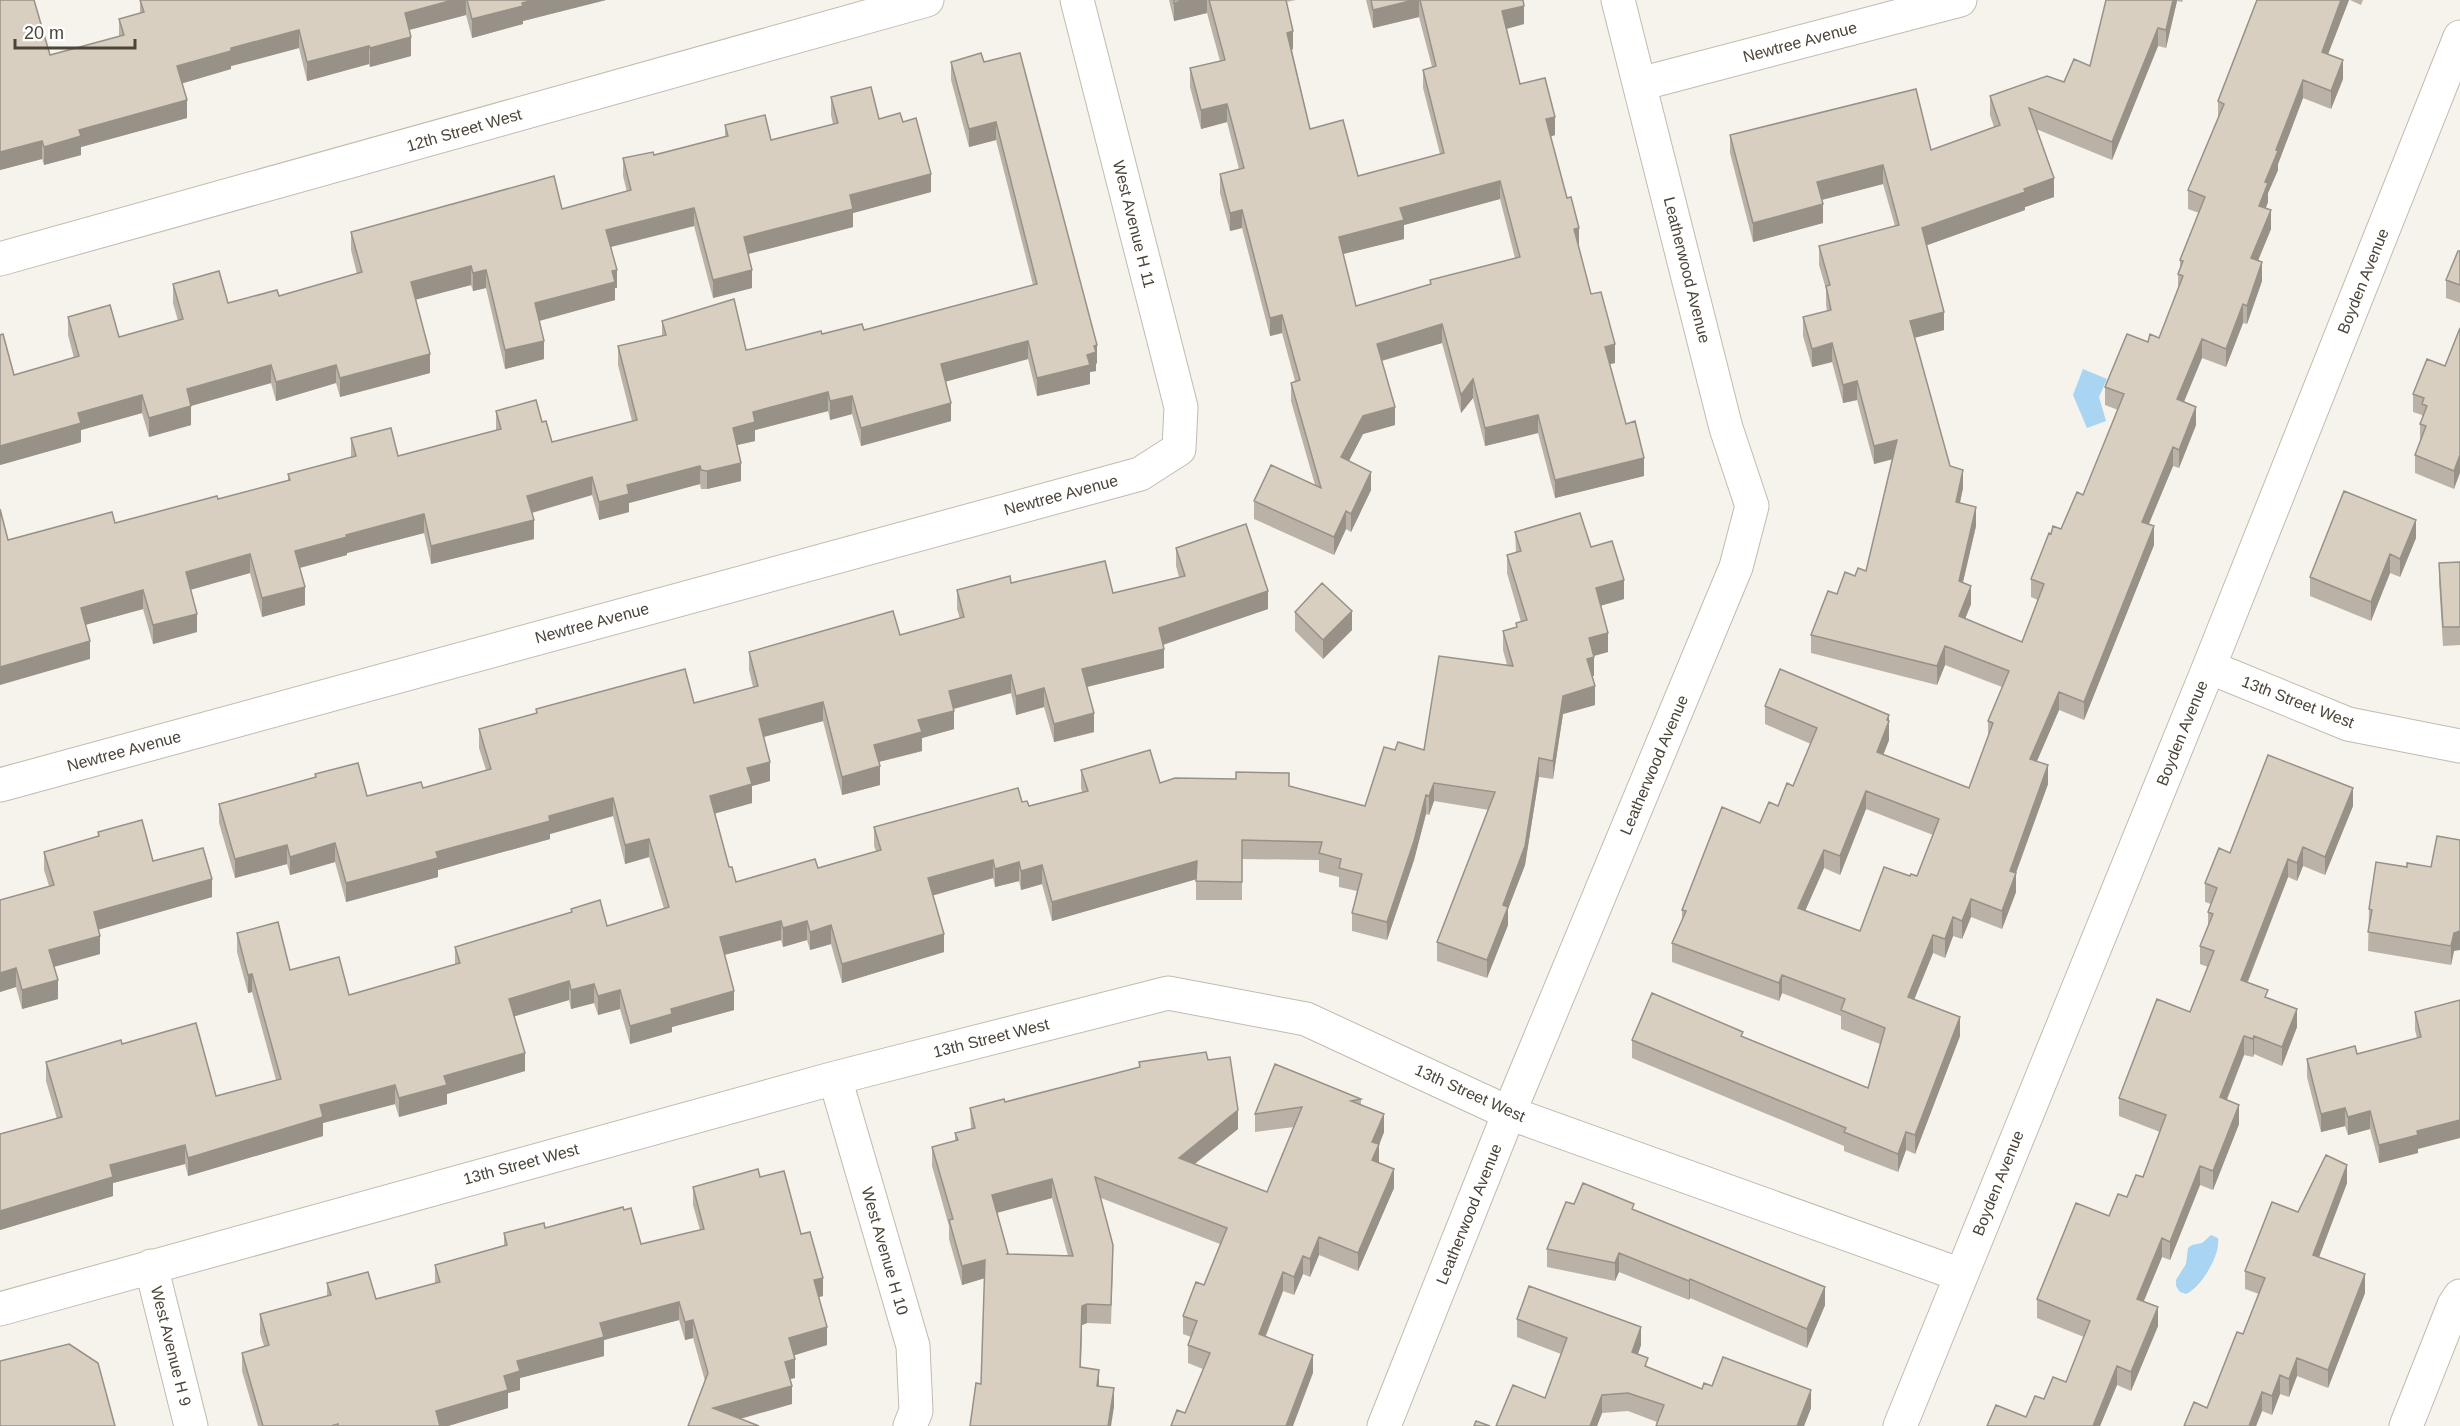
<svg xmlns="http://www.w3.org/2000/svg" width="2460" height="1426" font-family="Arial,sans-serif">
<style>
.water{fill:#a9d4f2}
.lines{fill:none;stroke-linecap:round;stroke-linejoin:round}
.minor-casing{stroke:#c2bbae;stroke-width:35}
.minor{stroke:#fff;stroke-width:33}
.wall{fill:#bab2a6;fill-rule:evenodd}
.shaded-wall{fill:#979187}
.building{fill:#d8cfc1;stroke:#979187;stroke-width:1.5;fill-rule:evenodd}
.labels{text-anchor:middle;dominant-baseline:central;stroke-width:6;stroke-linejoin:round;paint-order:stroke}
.street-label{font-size:16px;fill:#4b4439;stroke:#fff}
</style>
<rect width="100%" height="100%" fill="#f6f3ec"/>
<path class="water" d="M2083 369 2107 379 2099 397 2106 421 2087 428 2073 395Z
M2211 1235 2218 1238C2221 1254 2201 1288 2186 1294L2180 1292 2176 1286V1280L2186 1264 2188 1248 2192 1245 2202 1243Z"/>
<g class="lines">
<defs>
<path id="minor" d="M1640 84 1960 0
M0 259 927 0
M2209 667 2348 724 2460 746
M0 785 1140 474 1179 449 1181 407 1077 0
M835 1078 913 1346 916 1411 910 1426
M151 1266 191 1426
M0 1309 835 1078 1168 993 1306 1019 1509 1113 1961 1275
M1384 1426 1509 1113 1736 567 1752 506 1726 428 1618 0
M1900 1426 2209 667 2460 37
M2406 1426 2454 1305 2460 1296"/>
</defs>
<use href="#minor" class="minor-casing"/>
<use href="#minor" class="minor"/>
</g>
<path class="wall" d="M0 0 50 55 119 36V19L140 14V0H606L523 21V24L472 38 466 15 409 30 411 56 370 67 369 64 307 81 299 48 231 66V69L182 83 187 118 81 147V155L44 165 42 159 0 170Z
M1169 0H1296L1286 2 1293 49 1292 50 1310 129 1358 176 1440 154 1423 88V70L1432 67 1419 17 1373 28 1366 0H1523L1524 24 1506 29 1520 84 1555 135 1550 137 1579 246H1578L1591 294 1615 363 1610 364 1626 424 1644 476 1555 498 1538 433 1485 446 1473 398 1461 413 1442 343 1382 361 1395 425 1363 434 1349 461 1371 490 1351 532 1346 529 1334 555 1254 519V501L1315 485 1291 401V383L1295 381 1282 333 1270 336 1242 228 1230 231 1220 193V174L1239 169 1227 122 1201 129 1190 87V68L1220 61 1207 13 1174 21ZM1500 199 1515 258 1430 280V284L1356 306 1343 254 1404 239V225Z
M2106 0H2183L2182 2 2177 1 2166 48 2158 46 2112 160 2036 129 2054 197 2025 207V210L1927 245 1944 330 1914 338 1950 466 1963 488 1960 503 1976 526 1963 582 1971 604 1965 619 2022 642 2038 600 2031 597V579L2051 534 2061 529 2083 495 2118 410 2105 405V387L2148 342 2159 338 2178 290V274L2180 269V260L2199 213 2188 209V190L2218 120V101L2257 0H2349L2328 54 2343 79 2331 109 2303 98 2278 164V170L2268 193V202L2266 208 2271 229 2258 261 2262 281 2247 324 2243 323 2226 367 2202 358 2184 402 2196 425 2179 468 2173 466 2149 524 2154 545 2084 720 2059 710 2037 761 2048 784 2016 873V892L2002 929 1971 917 1962 939 1953 936 1945 958 1933 953 1914 999 1960 1036 1915 1154 1906 1150 1898 1172 1844 1151V1146L1632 1058V1040L1743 1037 1868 1088 1880 1044 1841 1029V1016L1782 993 1779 1001 1672 962V943L1682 921V910L1778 806 1793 786 1811 744 1765 724V706L1889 721V740L1883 755 1969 788 1988 736V721L2002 687 1945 665 1937 685 1811 653V635L1837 594 1855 576 1866 571 1892 459 1874 464 1857 400 1843 403 1832 362 1812 367 1803 336V317L1827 311 1826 305V289L1819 265V246L1895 226 1883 184 1822 200 1823 223 1753 242 1730 153V135L1931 150 1994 127 1990 115V96L2064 82 2090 66ZM1866 809 1933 835 1917 876H1910L1860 931 1805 911 1824 868 1840 875Z
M2350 0H2363L2361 5Z
M951 62H984L1097 363 1096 364V371L1090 372V384L1037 396 1028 359 946 381 951 421 861 446 852 414 830 420 828 411 755 430V441L737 445 741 481 707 489H701L700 484 629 503V512L599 520 592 495 532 513 534 539 431 564 424 533 347 553V555L300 568 305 605 262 617 250 573 190 590 197 632 153 644 143 609 85 625 90 659 8 540 115 523 218 499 288 480V474L351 457V438L398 456 496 430V411L542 422 552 442 632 421 618 365V346L662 336V321L746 350 751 349 822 334 864 330 1033 285 996 140 969 147 951 80Z
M831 97 879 119 903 122 931 192 853 213V227L748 254 752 288 713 298 694 226 611 247 617 288H615V300L539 321 544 359 505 369 486 288 473 291 471 285 416 299 430 373 340 397 336 383 276 401 271 383 191 406V425L149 437 142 413 81 430V442L78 443 0 465V335L14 375 74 358 68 335V317L119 337 178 321 173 303V284L228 303 279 296 357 274 351 250V232L562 209 627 192 623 176V158L654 155 725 136V125L771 140 833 124 831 115Z
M2460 251V303L2446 298V280Z
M2460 328 2454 489 2415 473V455L2420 442V424L2422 419V415L2413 412V394L2445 366Z
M1515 532 1591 547 1624 599 1600 606 1608 652 1594 656V676H1592L1595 705 1563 714 1553 779 1539 777 1525 865 1508 909V925L1487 978 1437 961V942L1489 810 1434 801 1429 815 1426 814 1414 860 1387 940 1352 931V913L1357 891 1339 887V877L1319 872V860L1242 859V900H1196V879L1052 921 1042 884 1021 890 1019 881 995 887 993 878 933 895 944 952 842 983 831 944 810 950 807 940 783 947 781 940 724 955 734 1010 672 1027V1032L630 1044 620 1009 598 1015 594 1003 571 1009 569 1000 514 1016 525 1071 447 1094V1104L399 1117 395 1104 323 1123V1136L188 1176 185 1164 113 1183V1196L0 1230V1134L57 1119 46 1081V1062L122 1044 216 1096 276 1080 252 992 248 993 237 952V933L290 970 349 995 455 964V947L571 913V909L607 926 664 909 649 857 625 864 613 816 550 834V839L438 870V877L346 902 335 862 290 875 287 864 235 878 219 823V804L315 778V774L367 796 423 788 486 770 479 748V729L536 713V709L694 703 753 687 749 670V652L900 635 960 619 957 609V590L1011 583 1113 593 1179 577 1176 566V548L1268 609 1163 645 1164 668 1087 687 1094 732 1054 742 1044 707 1016 715 1011 693 954 709V729L922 738V751L879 762 880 785 842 795 823 721 764 737 770 781 752 786V803L715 813 729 867 736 882 818 868 876 851 874 846V827L1022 802 1029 806 1082 792 1081 788V770L1160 783 1236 779V772L1365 806 1395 750H1424L1507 665 1503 650V631L1516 628V623L1521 622 1507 573V555L1516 552Z
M2416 538 2400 577 2390 573 2371 621 2310 596V577Z
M2460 562V645L2443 646 2439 582V563Z
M1295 612 1352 630 1323 659 1295 631Z
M2353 806 2325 875 2303 866 2297 881 2288 877 2248 982 2268 998 2297 1027 2282 1066 2254 1054 2253 1057 2244 1055 2227 1100 2239 1124 2213 1190 2200 1185 2170 1260 2162 1257 2144 1301 2158 1326 2131 1391 2117 1385 2100 1426H1987L2026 1417 2044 1399 2066 1382 2084 1337 2037 1318V1299L2127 1197 2143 1177 2160 1132 2119 1116V1098L2190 1012 2208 967 2200 964V946L2208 925V912L2211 904 2205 902V883L2230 853Z
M98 832 153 861 212 897 99 929 100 954 54 967 58 999 22 1009 16 987 0 992V900L49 886 44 870V852L98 837Z
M2407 867H2431L2454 951 2451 965 2368 951 2369 909Z
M2460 1000 2418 1149V1153L2379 1163 2370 1129 2348 1135 2345 1126 2321 1132 2307 1077V1059L2357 1054 2417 1038 2415 1030V1012Z
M1208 1060 1238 1129 1195 1164 1267 1192 1294 1127 1255 1132V1114L1361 1099V1105L1384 1132 1379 1145 1378 1163 1394 1188 1358 1271 1319 1255 1310 1277 1303 1274 1294 1295 1283 1291 1266 1336 1313 1373 1185 1413 1203 1369 1188 1363V1345L1191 1337 1183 1334V1316L1204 1285 1220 1244 1101 1198 1113 1263 1111 1324 1087 1323 1082 1325 1081 1368 1099 1386 1114 1407 981 1384 985 1278 962 1285 949 1239V1226L932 1166V1147L955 1141V1133L971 1129 970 1108 1005 1102 1139 1067V1062ZM1052 1198 1068 1256 1008 1254 997 1213Z
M760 1177 801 1234 823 1296 819 1297 827 1345 794 1355 795 1378 790 1379 792 1404 688 1426 705 1381 693 1338 685 1340 679 1320 604 1340V1356L520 1378V1390L508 1393V1408L448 1426H258L242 1371V1353L264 1346 260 1333V1314L327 1296V1283L376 1299 435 1283V1265L504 1245V1233L545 1228 624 1210 641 1244 700 1230 693 1205V1187Z
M2347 1183 2319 1257 2365 1293 2328 1388 2297 1376 2289 1397 2280 1394 2272 1415 2262 1411 2256 1426H2184L2207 1408 2243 1334 2259 1294 2245 1289V1271L2298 1212Z
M1574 1204 1634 1210 1825 1305 1807 1348 1690 1298 1689 1300 1619 1272 1615 1281 1547 1267V1249Z
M1517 1319 1641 1345 1638 1354 1648 1367 1702 1389 1712 1386 1811 1408 1804 1426H1656L1657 1422 1628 1411 1602 1413 1597 1426H1496L1545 1398 1561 1354 1517 1337Z"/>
<path class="shaded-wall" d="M453 0H466V15L405 31V13Z
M533 0H606L523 21V24L472 38V19Z
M1186 0H1207V13L1174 21V3Z
M1414 0H1419V17L1373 28V10Z
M2173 0H2177V1L2166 48V30Z
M2341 0H2349L2322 70V52Z
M1524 6V24L1502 30V11Z
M2158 28V46L2112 160V142Z
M299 30V48L231 66V69L177 85V66L231 48Z
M1293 31V49L1287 51V33Z
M411 37V56L370 67V48Z
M369 46V64L307 81V62Z
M2343 60V79L2331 109V91Z
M2303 80V98L2278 164V170L2268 193V202L2259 224V206L2265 182 2276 150Z
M187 100V118L81 147V155L44 165V147L79 130Z
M1227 104V122L1201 129V110Z
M1555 117V135L1546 138V119Z
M996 122V140L969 147V129Z
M42 141V159L0 170V152Z
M1883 165V184L1817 201V182Z
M931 174V192L853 213V227L744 255V237L850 195Z
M2054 178V197L2025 207V210L1922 247V228Z
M1500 181V199L1404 225V239L1339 255V237L1400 208Z
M1823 204V223L1753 242V223Z
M694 208V226L606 248V230Z
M1242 210V228L1230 231V213Z
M2271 210V229L2251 277V258Z
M1579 228V246L1574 248V229Z
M2262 262V281L2247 324V306Z
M471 266V285L411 301V282Z
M486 270V288L473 291V273Z
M617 270V288H615V300L535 322V303Z
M752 270V288L713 298V280Z
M2243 304V323L2226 367V349Z
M1944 312V330L1910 339V321Z
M1282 315V333L1270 336V318Z
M1442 324V343L1377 362V344Z
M2202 339V358L2177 418V399Z
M544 341V359L505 369V350Z
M1028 341V359L941 383V364Z
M1832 343V362L1812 367V349Z
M1615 344V363L1605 365V347Z
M1097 345V363L1096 364V371L1090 372V384L1037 396V378L1087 355 1094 346Z
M430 354V373L340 397V378Z
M271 365V383L187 407V389Z
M336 365V383L276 401V382Z
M1473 379V398L1461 413V395Z
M1857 381V400L1843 403V385Z
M828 392V411L755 430V441L733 446V428L753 412Z
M142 395V413L81 430V442L78 443 0 465V446L78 413Z
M852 396V414L830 420V401Z
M951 403V421L861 446V428Z
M191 406V425L149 437V418Z
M1395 407V425L1363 434 1341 476V457L1363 416Z
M2196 407V425L2179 468V450Z
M1538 415V433L1485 446V428Z
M1897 440V458L1874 464V446Z
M2173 447V466L2142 540V522Z
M2460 455V473L2454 489V471Z
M1644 458V476L1555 498V480Z
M741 463V481L707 489V471Z
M700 466V484L629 503V512L599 520V502L627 485Z
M1963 470V488L1956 520V502Z
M1371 472V490L1351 532V514Z
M592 477V495L527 514V496Z
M1976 507V526L1959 599V581Z
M1346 511V529L1334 555V537Z
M424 514V533L347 553V555L295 569V551L346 535Z
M534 520V539L431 564V546Z
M2416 520V538L2400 577V559Z
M2154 526V545L2084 720V702Z
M250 554V573L186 591V572Z
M2390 554V573L2371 621V602Z
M1624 580V599L1596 607V588Z
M1971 586V604L1959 634V616Z
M305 587V605L262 617V598Z
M143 590V609L81 626V608Z
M1268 591V609L1159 646V628Z
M1352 611V630L1323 659V640Z
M197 614V632L153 644V625Z
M1608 633V652L1589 657V638Z
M90 641V659L0 685V667Z
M1945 646V665L1937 685V666Z
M1164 649V668L1082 688V669Z
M1594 657V676L1587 678V659Z
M1011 675V693L949 710V691Z
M1595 686V705L1563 714 1553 779V761L1563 696Z
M1044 688V707L1016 715V696Z
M2059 692V710L2030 777V759Z
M823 702V721L759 738V719Z
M954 711V729L922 738V751L874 763V745L918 720Z
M1094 713V732L1054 742V724Z
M1889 715V740L1877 771V752Z
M1539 758V777L1525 865 1508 909V925L1487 978V960L1503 905Z
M770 762V781L752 786V803L710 815V796L747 768Z
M2048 765V784L2010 889V871Z
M880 766V785L842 795V777Z
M1434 783V801L1429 815V796Z
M2353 788V806L2325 875V857Z
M1866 791V809L1840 875V856Z
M1426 795V814L1414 860 1387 940V922Z
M613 798V816L550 834V839L438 870V877L346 902V883L436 852 549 816Z
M649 839V857L625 864V845Z
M335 843V862L290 875V857Z
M287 845V864L235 878V859Z
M2303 847V866L2297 881V863Z
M1824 850V868L1798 927V908Z
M2288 859V877L2241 998V980Z
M993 860V878L928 897V878Z
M1197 861V879L1052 921V902Z
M1019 862V881L995 887V869Z
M1042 865V884L1021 890V871Z
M2016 873V892L2002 929V911Z
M212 879V897L94 931V912Z
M1971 899V917L1962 939V921Z
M1953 917V936L1945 958V939Z
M781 921V940L720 956V937Z
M807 921V940L783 947V928Z
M831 925V944L810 950V932Z
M2460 931V950L2454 951 2451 965V946L2454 933Z
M944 934V952L842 983V964Z
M1933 935V953L1908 1015V997Z
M100 936V954L49 968V950Z
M16 968V987L0 992V973Z
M252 974V992L248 993V975Z
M1782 975V993L1779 1001V983Z
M58 980V999L22 1009V990Z
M569 981V1000L509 1018V999Z
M594 984V1003L571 1009V990Z
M620 990V1009L598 1015V996Z
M734 991V1010L672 1027V1032L630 1044V1026L671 1009Z
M2297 1009V1027L2282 1066V1047Z
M1960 1017V1036L1915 1154V1135Z
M2244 1036V1055L2220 1116V1097Z
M2254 1036V1054L2253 1057V1039Z
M525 1053V1071L447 1094V1104L399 1117V1098L444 1076Z
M395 1085V1104L323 1123V1136L188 1176V1158L320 1105Z
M2239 1105V1124L2213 1190V1171Z
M2345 1108V1126L2321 1132V1114Z
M1238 1110V1129L1179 1176V1158Z
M2370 1111V1129L2348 1135V1117Z
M1384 1114V1132L1379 1145V1162L1372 1178V1142Z
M2460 1120V1138L2418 1149V1153L2379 1163V1145L2417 1131Z
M1906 1132V1150L1898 1172V1154Z
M185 1145V1164L113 1183V1196L0 1230V1211L110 1165Z
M2347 1165V1183L2313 1273V1255Z
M2200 1166V1185L2170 1260V1242Z
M1394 1169V1188L1358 1271V1253Z
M1052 1179V1198L992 1214V1195Z
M1319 1237V1255L1310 1277V1259Z
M2162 1238V1257L2137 1317V1299Z
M1619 1253V1272L1615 1281V1263Z
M1303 1256V1274L1294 1295V1277Z
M985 1260V1278L962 1285V1266Z
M1283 1272V1291L1259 1352V1334Z
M2365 1274V1293L2328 1388V1370Z
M823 1278V1296L814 1298V1280Z
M1690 1279V1298L1689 1300V1281Z
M1825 1287V1305L1807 1348V1329Z
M679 1302V1320L604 1340V1356L520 1378V1390L508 1393V1408L448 1426H436V1411L517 1361 600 1323Z
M1087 1304V1323L1082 1325 1080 1386 1082 1306Z
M2158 1307V1326L2131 1391V1372Z
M693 1320V1338L685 1340V1322Z
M827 1327V1345L789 1357V1338Z
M1641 1327V1345L1632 1371V1352Z
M1313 1355V1373L1293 1426H1286Z
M2297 1358V1376L2289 1397V1379Z
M795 1359V1378L785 1380V1362Z
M2117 1366V1385L2100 1426H2093Z
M1099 1370V1389L1097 1386Z
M2280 1375V1394L2272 1415V1396Z
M792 1386V1404L716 1426 713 1408Z
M1114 1388V1407L1111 1426H1108Z
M1811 1390V1408L1804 1426H1797Z
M2262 1392V1411L2256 1426H2249Z
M1602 1395V1413L1597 1426H1590Z"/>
<path class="building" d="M0 0H34L50 55 124 35 119 19 144 12 140 0H453L405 13 411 37 370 48 369 46 307 62 299 30 231 48V51L177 66 187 100 79 130 81 136 44 147 42 141 0 152Z
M467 0H533L522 3 523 6 472 19Z
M1174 0H1186L1174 3Z
M1209 0H1286L1293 31 1287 33 1310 129 1343 120 1358 176 1444 153 1423 70 1436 66 1420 0H1523L1524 6 1502 11 1520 84 1545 78 1555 117 1546 119 1567 198 1571 197 1579 228 1574 229 1591 294 1601 292 1615 344 1605 347 1626 424 1635 421 1644 458 1555 480 1538 415 1485 428 1473 379 1461 395 1442 324 1377 344 1395 407 1363 416 1341 457 1371 472 1351 514 1346 511 1334 537 1254 501 1271 465 1321 488 1291 383 1300 380 1282 315 1270 318 1242 210 1230 213 1220 174 1244 168 1227 104 1201 110 1190 68 1225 60ZM1500 181 1520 257 1430 280 1431 284 1356 306 1339 237 1404 220 1400 208Z
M1371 0H1414L1373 10Z
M2106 0H2173L2166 30 2158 28 2112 142 2029 108 2054 178 2024 189 2025 192 1922 228 1944 312 1910 321 1950 466 1963 470 1956 502 1976 507 1959 581 1971 586 1959 616 2022 642 2044 584 2031 579 2049 533 2051 534 2053 526 2061 529 2077 492 2083 495 2124 394 2105 387 2127 334 2148 342 2150 334 2159 338 2183 276 2178 274 2183 261 2180 260 2205 197 2188 190 2224 104 2218 101 2257 0H2341L2322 52 2343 60 2331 91 2303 80 2276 150 2278 151 2265 182 2268 183 2259 206 2271 210 2251 258 2262 262 2247 306 2243 304 2226 349 2202 339 2177 399 2196 407 2179 450 2173 447 2142 522 2154 526 2084 702 2059 692 2030 759 2048 765 2010 871 2016 873 2002 911 1971 899 1962 921 1953 917 1945 939 1933 935 1908 997 1960 1017 1915 1135 1906 1132 1898 1154 1844 1132 1846 1128 1632 1040 1652 993 1743 1032 1741 1036 1868 1088 1885 1028 1841 1010 1845 999 1782 975 1779 983 1672 943 1686 911 1682 910 1722 807 1760 823 1769 802 1778 806 1787 783 1793 786 1817 728 1765 706 1780 669 1889 715 1887 720 1889 721 1877 752 1969 788 1993 723 1988 721 2009 671 1945 646 1937 666 1811 635 1828 591 1837 594 1845 572 1855 576 1858 568 1866 571 1897 440 1874 446 1857 381 1843 385 1832 343 1812 349 1803 317 1831 310 1826 286 1830 285 1819 246 1899 225 1883 165 1817 182 1823 204 1753 223 1730 135 1916 89 1931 150 2000 125 1990 96 2047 76 2064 82 2074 59 2090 66ZM1866 791 1939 819 1917 876 1911 874 1910 876 1884 867 1860 931 1798 908 1824 850 1840 856Z
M981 53 984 62 1020 53 1097 345 1094 346 1096 352 1087 355 1090 365 1037 378 1028 341 941 364 951 403 861 428 852 396 830 401 828 392 753 412 755 422 733 428 741 463 707 471 701 470 700 466 627 485 629 494 599 502 592 477 527 496 534 520 431 546 424 514 346 535 347 537 295 551 305 587 262 598 250 554 186 572 197 614 153 625 143 590 81 608 90 641 0 667V509L8 540 112 512 115 523 217 496 218 499 290 480 288 474 356 456 351 438 391 428 398 456 501 429 496 411 536 400 542 422 546 421 552 442 637 420 618 346 666 335 662 321 734 299 746 350 751 349 821 331 822 334 862 324 864 330 1037 284 996 122 969 129 951 62Z
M871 87 879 119 900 113 903 122 916 118 931 174 850 195 853 209 744 237 752 270 713 280 694 208 606 230 617 270 612 271 615 282 535 303 544 341 505 350 486 270 473 273 471 266 411 282 430 354 340 378 336 365 276 382 271 365 187 389 191 406 149 418 142 395 78 413 81 423 78 424 0 446V335L3 334 14 375 79 356 68 317 110 305 119 337 183 319 173 284 219 271 228 303 277 290 279 296 362 272 351 232 554 176 562 209 631 190 623 158 653 152 654 155 728 136 725 125 765 115 771 140 838 123 831 97Z
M2458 251H2460V285L2446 280Z
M2460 328V455L2454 471 2415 455 2426 426 2420 424 2427 406 2422 404 2424 398 2413 394 2427 359 2445 366Z
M2344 491 2416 520 2400 559 2390 554 2371 602 2310 577Z
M1580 513 1591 547 1612 541 1624 580 1596 588 1608 633 1589 638 1594 657 1587 659 1595 686 1563 696 1553 761 1539 758 1525 846 1503 905 1508 907 1487 960 1437 942 1495 792 1434 783 1429 796 1426 795 1414 841 1387 922 1352 913 1362 874 1339 868 1341 859 1319 853 1322 842 1242 840V882L1196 881 1197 861 1052 902 1042 865 1021 871 1019 862 995 869 993 860 928 878 944 934 842 964 831 925 810 932 807 921 783 928 781 921 720 937 734 991 671 1009 672 1014 630 1026 620 990 598 996 594 984 571 990 569 981 509 999 525 1053 444 1076 447 1085 399 1098 395 1085 320 1105 323 1117 188 1158 185 1145 110 1165 113 1177 0 1211V1134L62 1117 46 1062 121 1040 122 1044 196 1023 216 1096 281 1079 252 974 248 975 237 933 278 922 290 970 339 957 349 995 460 963 455 947 572 912 571 909 600 900 607 926 669 907 649 839 625 845 613 798 549 816 550 821 436 852 438 858 346 883 335 843 290 857 287 845 235 859 219 804 316 777 315 774 358 763 367 796 421 782 423 788 491 769 479 729 537 713 536 709 685 669 694 703 758 686 749 652 893 611 900 635 964 617 957 590 1010 576 1011 583 1105 561 1113 593 1185 576 1176 548 1246 524 1268 591 1159 628 1164 649 1082 669 1094 713 1054 724 1044 688 1016 696 1011 675 949 691 954 711 918 720 922 732 874 745 880 766 842 777 823 702 759 719 770 762 747 768 752 784 710 796 729 867H732L736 882 815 859 818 868 881 850 874 827 1018 788 1022 802 1027 801 1029 806 1088 791 1081 770 1150 750 1160 783 1175 778 1236 779V772L1289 773V786L1365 806 1384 747 1395 750 1398 742 1424 750 1439 656 1513 666 1503 631 1517 627 1516 623 1527 620 1507 555 1521 551 1515 532Z
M2460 562V627H2443L2439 563Z
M1322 583 1352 611 1323 640 1295 612Z
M2268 755 2353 788 2325 857 2303 847 2297 863 2288 859 2241 980 2268 990 2265 997 2297 1009 2282 1047 2254 1036 2253 1039 2244 1036 2220 1097 2239 1105 2213 1171 2200 1166 2170 1242 2162 1238 2137 1299 2158 1307 2131 1372 2117 1366 2093 1426H1987L1996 1405 2026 1417 2035 1396 2044 1399 2053 1377 2066 1382 2090 1321 2037 1299 2076 1203 2109 1216 2118 1194 2127 1197 2136 1175 2143 1177 2166 1115 2119 1098 2157 999 2190 1012 2214 951 2200 946 2213 914 2208 912 2217 888 2205 883 2219 848 2230 853Z
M142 820 153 861 203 848 212 879 94 912 100 936 49 950 58 980 22 990 16 968 0 973V900L54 885 44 852 99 836 98 832Z
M2437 836 2460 840V931L2454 933 2451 946 2368 932 2372 910 2369 909 2376 862 2407 867V863L2431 867Z
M2460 1000V1120L2417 1131 2418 1135 2379 1145 2370 1111 2348 1117 2345 1108 2321 1114 2307 1059 2355 1046 2357 1054 2421 1037 2415 1012Z
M1206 1052 1208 1060 1230 1057 1238 1110 1179 1158 1267 1192 1302 1107 1255 1114 1275 1064 1361 1099 1351 1101 1384 1114 1372 1142 1379 1144 1372 1160 1394 1169 1358 1253 1319 1237 1310 1259 1303 1256 1294 1277 1283 1272 1259 1334 1313 1355 1286 1426H1171L1177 1410 1185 1413 1210 1353 1188 1345 1197 1321 1183 1316 1196 1282 1204 1285 1227 1228 1095 1177 1113 1245 1111 1305 1087 1304 1082 1306 1080 1367 1099 1370 1097 1386 1114 1388 1108 1426H970L976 1383 981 1384 985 1260 962 1266 949 1220 953 1219 932 1147 958 1140 955 1133 975 1128 970 1108 1004 1099 1005 1102 1140 1067 1139 1062ZM1052 1179 1073 1256 1007 1254 1008 1253 992 1195Z
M2326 1155 2347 1165 2313 1255 2365 1274 2328 1370 2297 1358 2289 1379 2280 1375 2272 1396 2262 1392 2249 1426H2184L2194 1402 2207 1408 2237 1332 2243 1334 2265 1278 2245 1271 2272 1202 2298 1212Z
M758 1169 760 1177 784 1171 801 1234 810 1232 823 1278 814 1280 827 1327 789 1338 795 1359 785 1362 792 1386 713 1408 759 1426H688L708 1373 693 1320 685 1322 679 1302 600 1323 604 1337 517 1361 520 1371 504 1376 508 1390 436 1411 440 1426H338V1424L331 1426H263L242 1353 269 1345 260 1314 331 1295 327 1283 368 1272 376 1299 440 1282 435 1265 507 1245 504 1233 544 1223 545 1228 623 1207 624 1210 631 1208 641 1244 704 1229 693 1187Z
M1583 1183 1634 1204 1632 1209 1825 1287 1807 1329 1690 1279 1689 1281 1619 1253 1615 1263 1547 1249 1566 1202 1574 1204Z
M1529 1286 1641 1327 1632 1352 1648 1358 1645 1366 1702 1389 1704 1383 1712 1386 1723 1357 1811 1390 1797 1426H1656L1664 1405 1628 1393 1602 1395 1590 1426H1496L1513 1385 1545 1398 1567 1338 1517 1319Z
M69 1344 98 1363 115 1426H0V1361Z
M1476 1421 1490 1426H1474Z"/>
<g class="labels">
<g class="street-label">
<text transform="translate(1800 42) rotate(-15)">Newtree Avenue</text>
<text transform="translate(464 130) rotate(-16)">12th Street West</text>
<text transform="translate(1134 224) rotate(76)">West Avenue H 11</text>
<text transform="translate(1687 270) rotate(76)">Leatherwood Avenue</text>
<text transform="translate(2363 281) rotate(-68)">Boyden Avenue</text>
<text transform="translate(1061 495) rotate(-15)">Newtree Avenue</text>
<text transform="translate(592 623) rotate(-15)">Newtree Avenue</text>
<text transform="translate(2298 702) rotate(21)">13th Street West</text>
<text transform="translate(2182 733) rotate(-68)">Boyden Avenue</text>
<text transform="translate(124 751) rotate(-15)">Newtree Avenue</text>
<text transform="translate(1654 765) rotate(-67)">Leatherwood Avenue</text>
<text transform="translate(991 1038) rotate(-14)">13th Street West</text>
<text transform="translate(1470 1093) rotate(24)">13th Street West</text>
<text transform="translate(521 1164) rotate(-15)">13th Street West</text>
<text transform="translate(1998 1183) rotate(-68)">Boyden Avenue</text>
<text transform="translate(1469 1214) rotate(-68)">Leatherwood Avenue</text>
<text transform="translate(885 1251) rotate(74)">West Avenue H 10</text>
<text transform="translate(171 1346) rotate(76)">West Avenue H 9</text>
</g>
</g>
<path d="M15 39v9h120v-9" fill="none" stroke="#4b4439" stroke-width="3"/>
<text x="24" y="39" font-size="18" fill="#4b4439" stroke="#ffffff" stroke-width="4.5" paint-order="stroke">20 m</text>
</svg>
